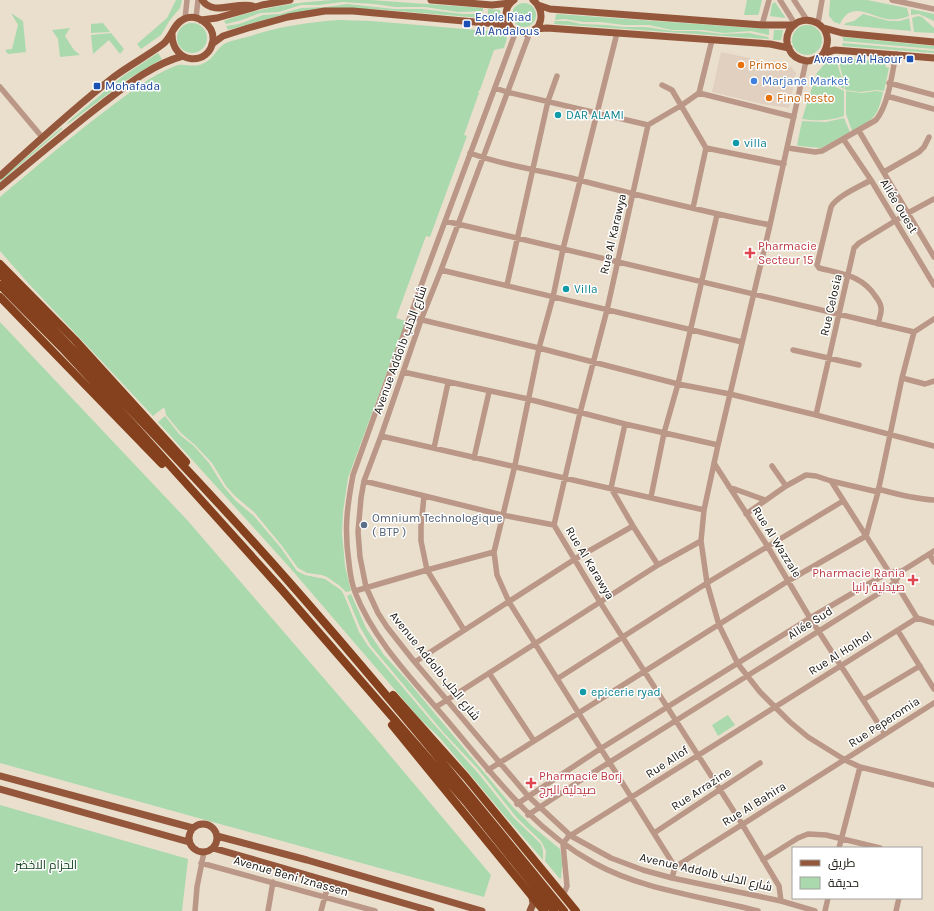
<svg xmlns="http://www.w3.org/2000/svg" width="934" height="911" font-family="Karla,Cairo,sans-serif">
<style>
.commercial{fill:#e1cfbf}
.green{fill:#aad9ae}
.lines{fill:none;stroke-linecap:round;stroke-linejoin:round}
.minor{stroke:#ba9787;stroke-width:5.5}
.major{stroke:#94573b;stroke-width:7}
.highway{stroke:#85401d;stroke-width:8}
.transit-dot{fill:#1a4fb4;stroke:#fff;stroke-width:1.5}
.food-dot{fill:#e8710a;stroke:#fff;stroke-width:1.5}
.shop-dot{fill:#3f7fe0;stroke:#fff;stroke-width:1.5}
.culture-dot{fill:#0f9aa8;stroke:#fff;stroke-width:1.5}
.health-dot{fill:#e0444e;stroke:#fff;stroke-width:1.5}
.service-dot{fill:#5c6f8a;stroke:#fff;stroke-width:1.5}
.labels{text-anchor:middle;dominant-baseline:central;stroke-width:3;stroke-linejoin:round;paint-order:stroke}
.transit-label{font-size:12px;fill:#164399;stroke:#fff;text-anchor:start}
.food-label{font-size:12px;fill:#c56008;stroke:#fff;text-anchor:start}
.shop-label{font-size:12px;fill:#366cbe;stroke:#fff;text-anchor:start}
.culture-label{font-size:12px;fill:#0d838f;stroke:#fff;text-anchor:start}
.street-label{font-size:12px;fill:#19150e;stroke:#fff}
.health-label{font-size:12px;fill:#be3a42;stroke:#fff;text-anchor:start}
.service-label{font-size:12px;fill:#4e5e75;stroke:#fff;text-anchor:start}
.park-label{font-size:12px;fill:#093a15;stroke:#fff}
</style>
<rect width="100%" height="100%" fill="#eadfcc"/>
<path class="commercial" d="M721 52 791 67 796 73 789 108 762 104 712 92Z"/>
<path class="green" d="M176 0H182L180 8 170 20 161 35 141 49 137 44 167 18Z
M333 0H370L483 8V11L458 12 425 7H395L374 4 342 2 319 5H301L279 12 260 13 242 20 226 24 224 21C259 8 296 2 333 0Z
M747 0H762L759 13 758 15H744Z
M830 0H867L907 8 909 16C902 19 894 20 887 19 869 16 851 0 840 24L834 22 829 16Z
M775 2 785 17V18L770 16 772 4Z
M512 15a12 12 0 1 1 24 0a12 12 0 1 1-24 0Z
M347 4 395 9H422L462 14H483L482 18 373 9H347L282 15 228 30 226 26 239 24 263 15 280 14 301 8 326 7Z
M488 9 500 10V19H488Z
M911 9 934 14V21L919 14 911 15Z
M11 13 23 21 26 52 8 54 5 50 12 49 18 25Z
M556 14 769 29V35L751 31 724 33 703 30H672L649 25H624L600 22H583L565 19 555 20Z
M863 14 889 21H900L909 18 911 31 844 25 846 23 854 21Z
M918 16 922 17 934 28V33L914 32 912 18Z
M339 20 371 21 500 32 505 34 507 38 504 48 494 50 480 90 478 91 479 93 464 135 467 136 430 237 426 236 396 318 406 321 348 478 343 512 342 533 345 566 351 591 346 592 340 586 327 577 322 575 307 573 298 568 282 546 254 512 235 496 226 486 212 463 195 445 181 433 166 415 165 409 163 408 153 416 28 283 0 251V197C37 166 74 134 113 105 132 91 152 75 175 66 184 62 194 69 204 63 214 59 217 47 226 43 233 40 240 39 247 37 277 27 308 22 339 20Z
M555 21H568L581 24 606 25 623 27H646L673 31H697L722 34 749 33 768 37 769 39 554 24Z
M103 23 110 32 91 33V24Z
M177 38a15 15 0 1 1 30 0a15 15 0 1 1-30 0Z
M792 40a15 15 0 1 1 30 0a15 15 0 1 1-30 0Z
M70 28 65 36 74 50 80 55 60 57 58 39 52 30Z
M774 30H783L781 40H773Z
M111 33 124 49 120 54 109 40 93 54 91 35Z
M843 37 934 46V49L843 41Z
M843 43 934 51V53L842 46Z
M158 53 162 59 128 79 68 124 67 123 123 76Z
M837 58C837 70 844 78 844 89L831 83 816 74 827 61Z
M839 58 884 62 886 67 889 68 884 91 877 90 860 92 845 90C845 79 839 69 839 58Z
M816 75 832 85 844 91V116C830 121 817 121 802 119Z
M846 91 862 93 876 91 883 92C877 119 874 118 852 131L846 114Z
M844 118 850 132 821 148 799 146 797 145 802 121 826 122Z
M62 127V129L0 182V180Z
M0 322 188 521 372 734 491 875 484 897 0 763Z
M165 416 180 435 194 446 209 463 224 487 236 501 254 516 281 548 297 571 305 575 325 579 341 590 344 595 359 632 368 646 432 722 478 773 514 818 541 844 543 851V860L504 815 439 737 420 719 291 569 158 422Z
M351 594 366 628 384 655 407 680 513 807 532 826 560 849 563 866H562L561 878 560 879 545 861 546 851 541 841 517 818 477 768 443 732 371 646 360 627 347 596Z
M728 715 735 725 718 736 712 725Z
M0 805 188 859 182 911H0Z"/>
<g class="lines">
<path class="minor" d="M780 0 795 24
M794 0 807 20
M892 0 934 9
M196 18 198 0
M185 19 187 0
M818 23 822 0
M762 25 769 0
M516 31 425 275 353 475C347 507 344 530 349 563 350 572 351 582 355 592 374 641 413 680 446 719 491 772 532 829 594 863 645 891 702 896 758 911
M530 32 441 270 421 320 381 436 364 481 361 498 358 532 360 557 366 587 378 613 387 627 413 660 528 796 571 836 611 858 643 870 672 878 781 901 815 911
M617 33 563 249 553 297 539 348 515 465 494 552 497 575 509 602 675 867 672 878
M806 61 770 225 718 445 704 510 701 541 707 583 719 625 738 664 760 692 790 722 808 737 845 760 860 767 934 785
M889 83 934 95
M662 85 672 90 706 148 693 208
M0 87 42 137
M495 88 507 92 648 125 682 105 699 93 712 40
M699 93 794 117
M887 96 934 109
M648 125 607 310 580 413 554 525 600 602 742 824 773 876 779 886 781 901
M859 131 934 257
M844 140 871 180 934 285
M706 148 784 164
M788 148 815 152 822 151 876 120C889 104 892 73 896 54
M470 153C501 165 539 170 571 178 637 195 703 212 770 225
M884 172 919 152 924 147 929 137
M871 180C859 187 837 196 831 207L817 265 819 268C842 274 862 275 876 297 879 301 881 304 881 308 882 313 879 319 878 324
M445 221 914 332
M441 270 742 342
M507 285 548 101 557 76
M410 317 539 348 678 384 730 394 816 415 934 446
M793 350 859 365
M403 372 528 399 625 424 718 445
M902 378 925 384 934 381
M816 415 854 248 859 243 908 213 934 199
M625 424 611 488 633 526 658 565
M381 436 704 510
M434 448 448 383
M474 458 489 392
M714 463 768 547 810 618 885 734
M772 466 786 486
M364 481 502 515 554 525
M831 481 889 572 917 618 934 623
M729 487 765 500
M878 489C896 494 915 499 934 500
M424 496 421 526V541L427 570 464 630
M651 497 664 433 678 384 717 215
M746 514 786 486 806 475 816 476 831 481 878 492
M929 554 934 562
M355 591 427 570 494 552
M898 631 934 689
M415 662 575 559 633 526
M489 673 534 741
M557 679 707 583 843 501
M863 700 920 666
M436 707 658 565 701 541
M488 770 788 581 866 536 878 492 902 378 914 332 934 319
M517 804 600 749 810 618 889 572 902 571
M528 815 578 782 889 587 895 582 902 571 934 551
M654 833 760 763
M839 848 860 767
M763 860 798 838 808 834 826 835 880 848
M201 863 375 911
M675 867 934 703
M561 894 565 891 567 886 563 844 568 837 917 618
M195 911 197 887 204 852
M268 911 273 882
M321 911 329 882
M825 911 828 898
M896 911 899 898"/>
<path class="major" d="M202 0C214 17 236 1 253 6
M431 0 492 5 510 3
M538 5 550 9 762 25H794
M201 20 217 18 262 5 290 0
M511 28C505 18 503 8 514 0
M824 28 842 33 934 42
M535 29 547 28 770 44 789 48
M212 44 223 36 248 28 288 17 325 11H353L497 24C505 26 518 33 525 33 543 32 546 10 533 0
M823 54C840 27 803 7 789 31 786 37 786 43 789 49 792 56 799 60 807 61 817 61 824 52 835 50L934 58
M0 176C37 142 75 107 115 76 130 65 147 56 163 44 172 37 173 24 184 19 197 13 214 25 213 40 210 67 172 65 172 34
M0 187C34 159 67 131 102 104 127 85 153 64 183 56
M0 776 193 828
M0 789 189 842
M189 838a14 14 0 1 1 28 0a14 14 0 1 1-28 0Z
M217 836 307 860 482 911
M213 848 431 911
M530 911 533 904 532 897"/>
<path class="highway" d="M0 264 75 340 186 462
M0 274C98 376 197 477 290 583 384 690 474 800 564 911
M0 285 64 350 139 431 282 590 467 803 554 911
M0 297 162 464
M393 695 466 777 576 911
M392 725 544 911"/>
</g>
<g class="transit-dot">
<rect x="463" y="20" width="8" height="8" rx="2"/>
<rect x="906" y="55" width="8" height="8" rx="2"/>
<rect x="93" y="82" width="8" height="8" rx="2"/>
</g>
<g class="food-dot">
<circle cx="741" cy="65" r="4"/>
<circle cx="769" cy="98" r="4"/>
</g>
<circle class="shop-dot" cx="754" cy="81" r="4"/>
<g class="culture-dot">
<circle cx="558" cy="115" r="4"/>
<circle cx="736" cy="143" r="4"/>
<circle cx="566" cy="289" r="4"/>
<circle cx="583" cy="692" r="4"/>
</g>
<g class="health-dot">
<path d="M748 247h4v4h4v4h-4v4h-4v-4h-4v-4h4z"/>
<path d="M911 574h4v4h4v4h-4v4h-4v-4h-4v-4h4z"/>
<path d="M529 777h4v4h4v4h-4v4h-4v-4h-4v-4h4z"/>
</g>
<circle class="service-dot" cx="364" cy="525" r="4"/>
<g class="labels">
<g class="transit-label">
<text x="475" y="17">Ecole Riad<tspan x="475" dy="14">Al Andalous</tspan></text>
<text x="902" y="59" text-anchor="end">Avenue Al Haour</text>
<text x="105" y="86">Mohafada</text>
</g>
<g class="food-label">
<text x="749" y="65">Primos</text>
<text x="777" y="98">Fino Resto</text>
</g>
<g class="shop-label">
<text x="762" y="81">Marjane Market</text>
</g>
<g class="culture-label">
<text x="566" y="115">DAR ALAMI</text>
<text x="744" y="143">villa</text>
<text x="574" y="289">Villa</text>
<text x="591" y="692">epicerie ryad</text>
</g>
<g class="street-label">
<text transform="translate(899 206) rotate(59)">Allée Ouest</text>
<text transform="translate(613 234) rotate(-77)">Rue Al Karawya</text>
<text transform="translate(831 305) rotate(-77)">Rue Celosia</text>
<text transform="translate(400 350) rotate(-70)">Avenue Addolb شارع الدلب</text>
<text transform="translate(777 542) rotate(58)">Rue Al Wazzale</text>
<text transform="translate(590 563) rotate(59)">Rue Al Karawya</text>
<text transform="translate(810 623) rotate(-32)">Allée Sud</text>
<text transform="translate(840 653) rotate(-32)">Rue Al Holhol</text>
<text transform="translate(435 666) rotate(51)">Avenue Addolb شارع الدلب</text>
<text transform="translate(884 722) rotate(-33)">Rue Peperomia</text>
<text transform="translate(667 762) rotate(-33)">Rue Allof</text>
<text transform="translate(701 789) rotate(-33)">Rue Arrazine</text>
<text transform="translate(754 804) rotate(-32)">Rue Al Bahira</text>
<text transform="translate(706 872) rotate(13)">Avenue Addolb شارع الدلب</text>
<text transform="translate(291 876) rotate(16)">Avenue Beni Iznassen</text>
</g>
<g class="health-label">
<text x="758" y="246">Pharmacie<tspan x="758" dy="14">Secteur 15</tspan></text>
<text x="905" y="573" text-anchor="end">Pharmacie Rania<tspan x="905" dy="14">صيدلية رانيا</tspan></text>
<text x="539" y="776">Pharmacie Borj<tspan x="539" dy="14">صيدلية البرج</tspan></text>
</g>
<g class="service-label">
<text x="372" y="518">Omnium Technologique<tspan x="372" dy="14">( BTP )</tspan></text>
</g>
<g class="park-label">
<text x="46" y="865">الحزام الاخضر</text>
</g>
</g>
<rect x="792" y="847" width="130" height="52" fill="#ffffff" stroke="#a3a19f"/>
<rect x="800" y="860" width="20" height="6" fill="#94573b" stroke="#a3a19f"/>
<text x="828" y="867" font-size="12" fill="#19150e">طريق</text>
<rect x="800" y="877" width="20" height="12" fill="#aad9ae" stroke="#a3a19f"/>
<text x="828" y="887" font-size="12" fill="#19150e">حديقة</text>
</svg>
